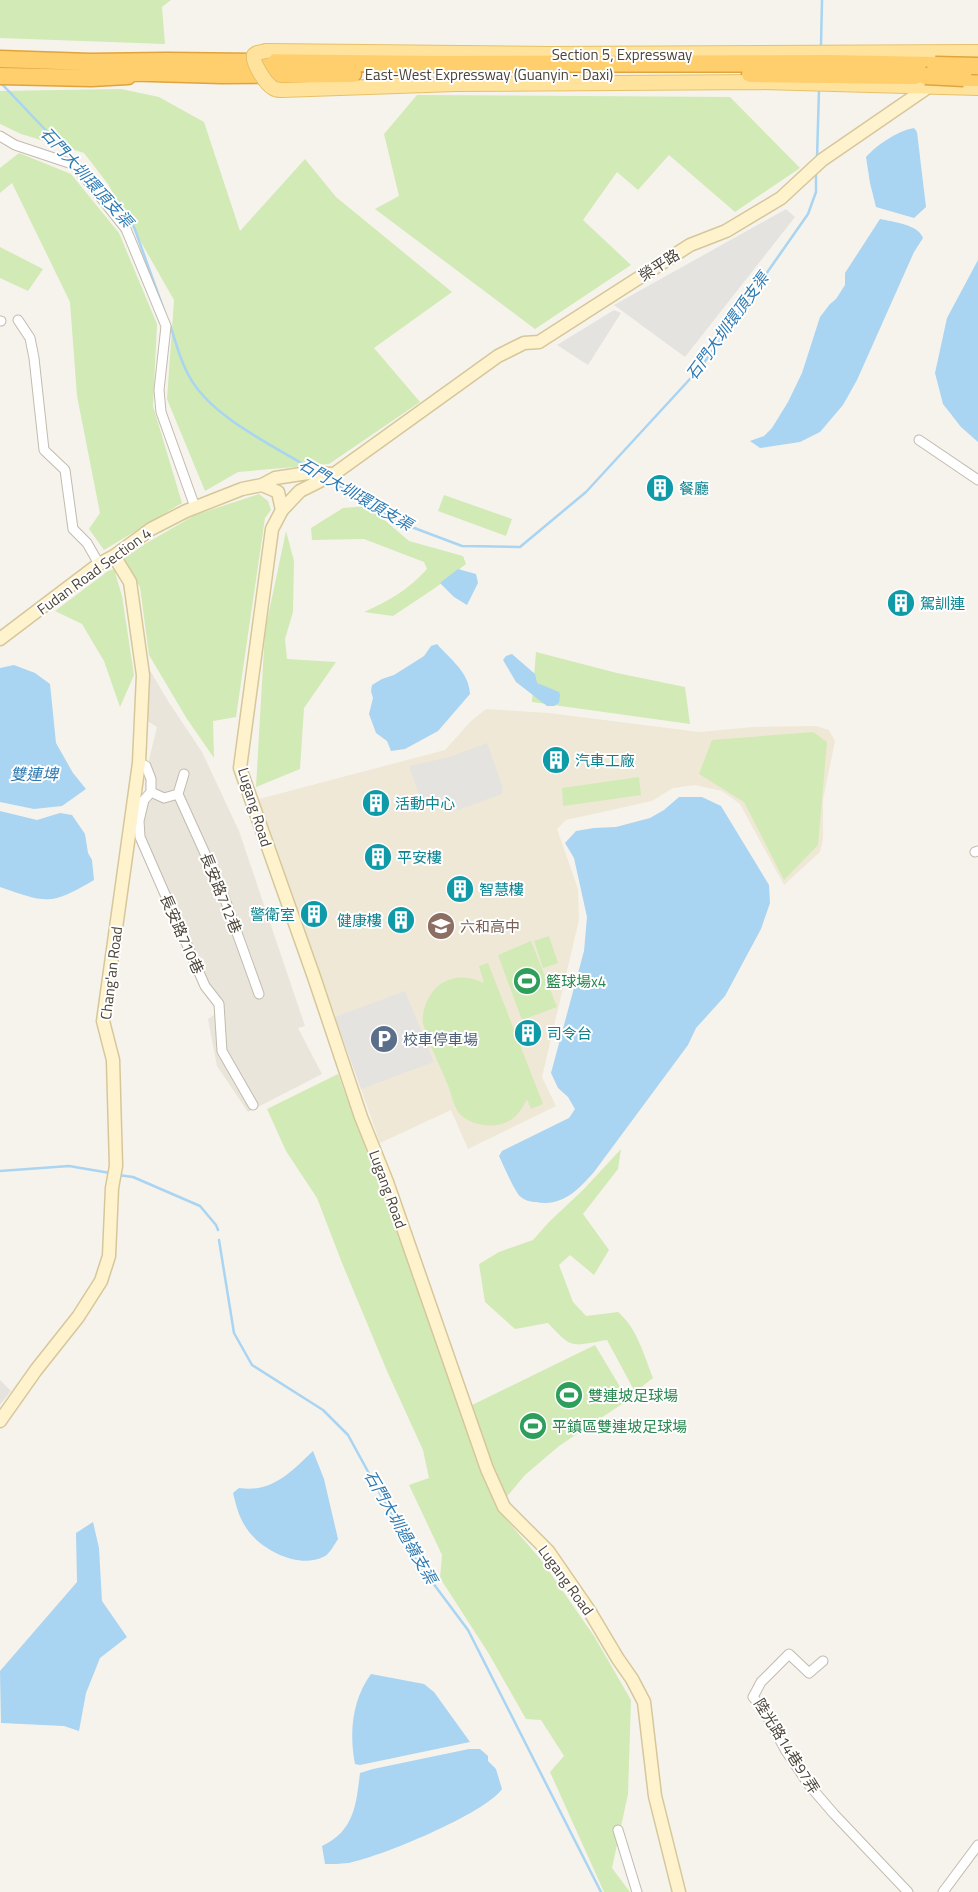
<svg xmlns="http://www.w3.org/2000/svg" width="978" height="1892" font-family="'Titillium Web','Noto Sans TC',sans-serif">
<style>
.residential{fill:#eae5da}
.industrial{fill:#e6e2dd}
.education{fill:#efe8d6}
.green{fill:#d2eab5}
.parking{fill:#e5e3e0}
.water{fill:#a9d4f2}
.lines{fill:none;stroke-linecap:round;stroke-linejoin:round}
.stream{stroke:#a9d4f2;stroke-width:2.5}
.street-casing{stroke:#c2bbae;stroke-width:11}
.secondary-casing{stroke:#d6c79b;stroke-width:15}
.primary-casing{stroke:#e6c16a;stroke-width:16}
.highway-casing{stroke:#e0a43c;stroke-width:19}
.street{stroke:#fff;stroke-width:9}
.secondary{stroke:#fff3cd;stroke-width:12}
.primary{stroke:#ffe39c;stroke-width:14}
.highway{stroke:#ffcf6e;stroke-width:16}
.primary-bridge-casing{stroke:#e6c16a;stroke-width:16;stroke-linecap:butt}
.highway-bridge-casing{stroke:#e0a43c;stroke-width:19;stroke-linecap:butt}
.primary-bridge{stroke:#ffe39c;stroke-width:14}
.highway-bridge{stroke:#ffcf6e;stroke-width:16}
.labels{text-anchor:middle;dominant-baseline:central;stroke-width:4;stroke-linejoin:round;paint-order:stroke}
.street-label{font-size:15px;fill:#4b4439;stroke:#fff}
.culture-label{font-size:15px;fill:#0d838f;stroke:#fff;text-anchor:start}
.education-label{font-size:15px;fill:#785e54;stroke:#fff;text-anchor:start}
.leisure-label{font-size:15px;fill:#27864d;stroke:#fff;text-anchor:start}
.service-label{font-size:15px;fill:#4e5e75;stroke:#fff;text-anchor:start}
.water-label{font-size:16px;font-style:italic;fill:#2e7ab2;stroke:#fff}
</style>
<rect width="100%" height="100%" fill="#f6f3ec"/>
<path class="residential" d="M145 662 168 701 202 752 239 831 305 1026 298 1028 322 1074 248 1112 217 1066 208 1019 214 1015V1001L208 999 136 842 137 812 145 790V776L157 727 144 719Z"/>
<path class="industrial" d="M0 1380 11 1391 0 1405Z"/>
<path class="education" d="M486 709 549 713 699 732 754 727 816 726 829 730 835 741 823 800V839L820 852 784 885 740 804 722 791 695 785 673 788 652 801 566 820 557 829 578 889 579 920 542 1077 556 1106 468 1149 451 1110 380 1143 259 799 445 750 471 721Z"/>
<path class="green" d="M0 0H171L162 7 165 44 0 38Z
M121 89 159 97 204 122 240 231 305 159 336 197 452 292 374 348 420 402 329 464 238 472 205 491 167 399 174 300 108 184 84 153 21 134 0 124V91Z
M417 95 730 97 800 168 735 212 669 155 638 190 617 172 583 220 631 265 535 329 375 209 399 196 384 134Z
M19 153 71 174 119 233 157 324 153 406 182 503 104 550 89 529 100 513 77 396 70 302 12 183 0 193V168Z
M0 247 43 269 28 291 0 278Z
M259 494 268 501 271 510 265 518 236 717 213 721 214 758 187 719 149 655 140 587 122 560 145 544 195 515Z
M444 495 512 519 506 536 438 511Z
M368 506 409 541 463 556 466 564 435 588 393 616 364 612C389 601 408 590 427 569L424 562 364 539 312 540 311 528 343 508Z
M286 531 294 561 293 612 285 639 287 659 336 662 304 708 300 769 256 787 265 631Z
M114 569 122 596 134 675 120 707 104 661 82 624 55 611 108 571Z
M536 652 617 673 685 687 690 724 532 702Z
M813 732 827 742 818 845 784 880 744 802 699 774 712 740Z
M639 777 641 795 563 806 562 788Z
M549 936 558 963 543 968 534 941Z
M531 941 557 1007 522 1020 498 955Z
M488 963 543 1104 531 1109 527 1099C522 1109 517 1117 507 1122 493 1129 468 1125 458 1112 453 1104 451 1092 447 1083 440 1066 427 1040 423 1023 422 1017 424 1007 427 1001 438 977 462 972 484 983L479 966Z
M338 1074 421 1298 476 1457 499 1511 542 1561 594 1636 631 1700 628 1794 612 1868 630 1892H604L550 1772 564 1756 541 1720 526 1719 489 1654 440 1578 442 1555 409 1485 429 1478 423 1450 387 1371 342 1263 317 1198 286 1151 267 1109Z
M621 1149 618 1169 583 1214 609 1250 594 1275 570 1255 559 1265 573 1302 586 1316 618 1312C637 1328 644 1355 653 1378L635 1392 607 1340C571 1346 573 1350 548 1323L515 1329 485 1302 479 1264 499 1252 533 1240 549 1222 584 1189Z
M595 1345 628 1400 559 1446 525 1475 504 1500 470 1406Z"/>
<path class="parking" d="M786 209 795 217 685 357 614 305Z
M614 310 621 313 588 365 557 345Z
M487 743 503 788 502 794 458 810 452 809 449 801 424 809 409 766 449 757Z
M405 991 434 1062 361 1089 335 1017Z"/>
<path class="water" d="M914 128 917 132 926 207 914 218 876 207 870 183 866 157C877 145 897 131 914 128Z
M880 219C893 222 918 224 923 238L914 252 857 380 843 405 820 432 800 442 760 448 750 441 764 436 772 428 788 402 802 373 820 317 830 304 836 299 845 285V273Z
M978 260V442L961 427 943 404 935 373 947 318Z
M458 569 476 574 478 583 467 605 454 597 440 583Z
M437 644C451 660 469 672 470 694L438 731 405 749 391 751 387 741 376 733 369 714 373 698 371 691 372 685 382 679 394 675 424 656 431 646Z
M512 654 535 674 537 683 559 692 560 695 559 703 554 706H547L516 682 503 660 506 656Z
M14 665 35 673 50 684 56 743 73 773 86 789 62 806 34 809 0 802V668Z
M679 797H702L721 806 769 885 770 903 761 929 725 996 696 1028 688 1045 594 1172C578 1190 562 1207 536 1202 531 1202 524 1200 521 1197 515 1193 503 1164 499 1156L502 1151 569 1118 575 1109 568 1097 558 1088 551 1073 584 951 587 917 574 858 565 843 576 831 594 828 616 827 650 818 664 810Z
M0 811 37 820 60 813 72 815 85 834 88 853 92 860 94 880C50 906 47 903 0 887Z
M313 1451 324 1479 338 1539C334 1545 329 1555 323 1557 299 1569 261 1550 247 1529 239 1518 236 1505 233 1493L239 1488C272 1493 291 1472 313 1451Z
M93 1522 99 1548 102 1601 127 1637 100 1658 86 1693 79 1731 64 1726 1 1723 0 1671 77 1582 76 1533Z
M371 1674 424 1684 434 1692 470 1742 360 1765 355 1764C349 1733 352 1700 371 1674Z
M469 1749H480L488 1756V1761L496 1769 502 1789C486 1813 378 1858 348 1863 340 1864 332 1864 325 1864L322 1846C354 1831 356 1806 360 1773L373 1769Z"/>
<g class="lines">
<path class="stream" d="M821 46 822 0
M0 82 75 161
M817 158 819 90
M87 174 115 202 134 227 165 313
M170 325C176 342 180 361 189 376 211 417 271 444 311 469
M330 481 401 523 462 546 520 547 586 492 701 367 808 214 816 192V171
M0 1171 69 1166 110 1173
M118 1175 133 1177 200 1206 216 1225 218 1230
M219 1240 234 1333 252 1365 323 1410 348 1435 418 1563 468 1630 601 1892"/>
<defs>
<path id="street" d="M0 136 15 145 75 165 126 229 166 326 159 390 161 412 195 507
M18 320 30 338 34 358 44 450 65 470 73 529 87 543 99 564
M0 321H1
M919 440 978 480
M139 763 146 766 151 779V792L144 800 139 821 140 837 205 986 219 1004 222 1051 253 1105
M151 792 164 798 178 794 184 774
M178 794 222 891 259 994
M975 852 978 851
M823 1661 809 1673 789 1654 761 1682 753 1697 763 1709 786 1751 809 1785 834 1814 908 1892
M618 1830 637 1892
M943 1892 978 1845"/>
<path id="secondary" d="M262 485 278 492 282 510
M0 639 99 564 114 556 151 529 186 511 242 489 262 485 275 478 308 473 332 474
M0 1421 36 1370 78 1317 101 1281 109 1256 112 1188 116 1166 113 1060 103 1021 139 763 143 675 130 582 114 556
M679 1892 655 1796 644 1702 632 1679 618 1659 590 1612 548 1551 504 1507 487 1469 387 1182 361 1117 314 977 240 768 272 529 282 510 300 491 334 474 498 356 524 343 539 342 690 245 726 231 781 198 822 160 934 83"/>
<path id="primary" d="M266 51 550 54 978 52
M282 90 455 84 759 82 978 88"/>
<path id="highway" d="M0 59 90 62 167 61 438 64 830 63 935 65
M117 72 222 75 353 74
M750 74 915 76
M0 76 91 78 128 76
M964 78H978"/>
</defs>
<use href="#street" class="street-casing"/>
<use href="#secondary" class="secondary-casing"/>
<use href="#primary" class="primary-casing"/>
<use href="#highway" class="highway-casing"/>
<use href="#street" class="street"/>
<use href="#secondary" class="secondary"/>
<use href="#primary" class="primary"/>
<use href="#highway" class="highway"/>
<defs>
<path id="primary-bridge" d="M266 51 257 53 254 55C252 63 266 84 273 88 276 90 278 90 282 90"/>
<path id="highway-bridge" d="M935 65 978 66
M925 76 964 78"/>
</defs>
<use href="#primary-bridge" class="primary-bridge-casing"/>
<use href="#highway-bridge" class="highway-bridge-casing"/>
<use href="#primary-bridge" class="primary-bridge"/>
<use href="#highway-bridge" class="highway-bridge"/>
</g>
<defs>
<symbol id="building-disc" viewBox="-11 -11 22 22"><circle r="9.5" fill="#0f9aa8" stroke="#fff"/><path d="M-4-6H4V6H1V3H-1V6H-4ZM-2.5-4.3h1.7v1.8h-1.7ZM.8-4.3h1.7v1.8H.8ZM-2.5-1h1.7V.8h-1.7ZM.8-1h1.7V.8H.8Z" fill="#fff"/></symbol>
<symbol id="school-disc" viewBox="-11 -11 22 22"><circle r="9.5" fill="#8d6e63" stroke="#fff"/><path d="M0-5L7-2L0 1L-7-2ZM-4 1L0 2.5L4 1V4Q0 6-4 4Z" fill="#fff"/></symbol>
<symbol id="stadium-disc" viewBox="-11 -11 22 22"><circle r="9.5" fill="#2e9e5b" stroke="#fff"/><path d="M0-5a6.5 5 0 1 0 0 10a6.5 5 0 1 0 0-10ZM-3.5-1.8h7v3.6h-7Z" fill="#fff"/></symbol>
<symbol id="parking-disc" viewBox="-11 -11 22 22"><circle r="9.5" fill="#5c6f8a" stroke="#fff"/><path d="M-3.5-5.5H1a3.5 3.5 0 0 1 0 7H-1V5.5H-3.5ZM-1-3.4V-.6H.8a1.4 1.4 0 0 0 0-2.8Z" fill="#fff"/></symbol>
</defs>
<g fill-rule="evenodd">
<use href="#building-disc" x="644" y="472" width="32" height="32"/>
<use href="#building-disc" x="885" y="587" width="32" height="32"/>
<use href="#building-disc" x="540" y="744" width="32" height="32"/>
<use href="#building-disc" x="360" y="787" width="32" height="32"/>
<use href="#building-disc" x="362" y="841" width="32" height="32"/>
<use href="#building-disc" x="444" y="873" width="32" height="32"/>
<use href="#building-disc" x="298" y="898" width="32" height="32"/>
<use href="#building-disc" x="385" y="904" width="32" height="32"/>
<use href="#school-disc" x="425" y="910" width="32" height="32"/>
<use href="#stadium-disc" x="511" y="965" width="32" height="32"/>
<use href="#building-disc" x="512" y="1017" width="32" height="32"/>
<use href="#parking-disc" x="368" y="1023" width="32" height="32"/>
<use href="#stadium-disc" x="553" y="1379" width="32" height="32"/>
<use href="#stadium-disc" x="517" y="1410" width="32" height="32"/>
</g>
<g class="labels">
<g class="street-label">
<text x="622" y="54">Section 5, Expressway</text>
<text x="489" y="74">East-West Expressway (Guanyin - Daxi)</text>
<text transform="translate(659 265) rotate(-33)">榮平路</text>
<text transform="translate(94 571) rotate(-36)">Fudan Road Section 4</text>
<text transform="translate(255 807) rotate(73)">Lugang Road</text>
<text transform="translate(221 893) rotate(68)">長安路712巷</text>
<text transform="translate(182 934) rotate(66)">長安路710巷</text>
<text transform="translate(111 973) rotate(-83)">Chang'an Road</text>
<text transform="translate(388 1189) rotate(70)">Lugang Road</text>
<text transform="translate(566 1580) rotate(54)">Lugang Road</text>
<text transform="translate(787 1746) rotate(58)">陸光路14巷97弄</text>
</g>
<g class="culture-label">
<text x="679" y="488">餐廳</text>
<text x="920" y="603">駕訓連</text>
<text x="575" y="760">汽車工廠</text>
<text x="395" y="803">活動中心</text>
<text x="397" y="857">平安樓</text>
<text x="479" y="889">智慧樓</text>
<text x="295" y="914" text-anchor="end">警衛室</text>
<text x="382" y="920" text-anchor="end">健康樓</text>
<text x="547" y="1033">司令台</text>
</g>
<g class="education-label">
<text x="460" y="926">六和高中</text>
</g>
<g class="leisure-label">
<text x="546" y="981">籃球場x4</text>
<text x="588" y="1395">雙連坡足球場</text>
<text x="552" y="1426">平鎮區雙連坡足球場</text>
</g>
<g class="service-label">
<text x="403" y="1039">校車停車場</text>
</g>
<g class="water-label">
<text transform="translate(87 177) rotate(48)">石門大圳環頂支渠</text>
<text transform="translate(727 326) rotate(-54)">石門大圳環頂支渠</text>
<text transform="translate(356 494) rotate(30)">石門大圳環頂支渠</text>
<text x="34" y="774">雙連埤</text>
<text transform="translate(401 1527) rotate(60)">石門大圳過嶺支渠</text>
</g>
</g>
</svg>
